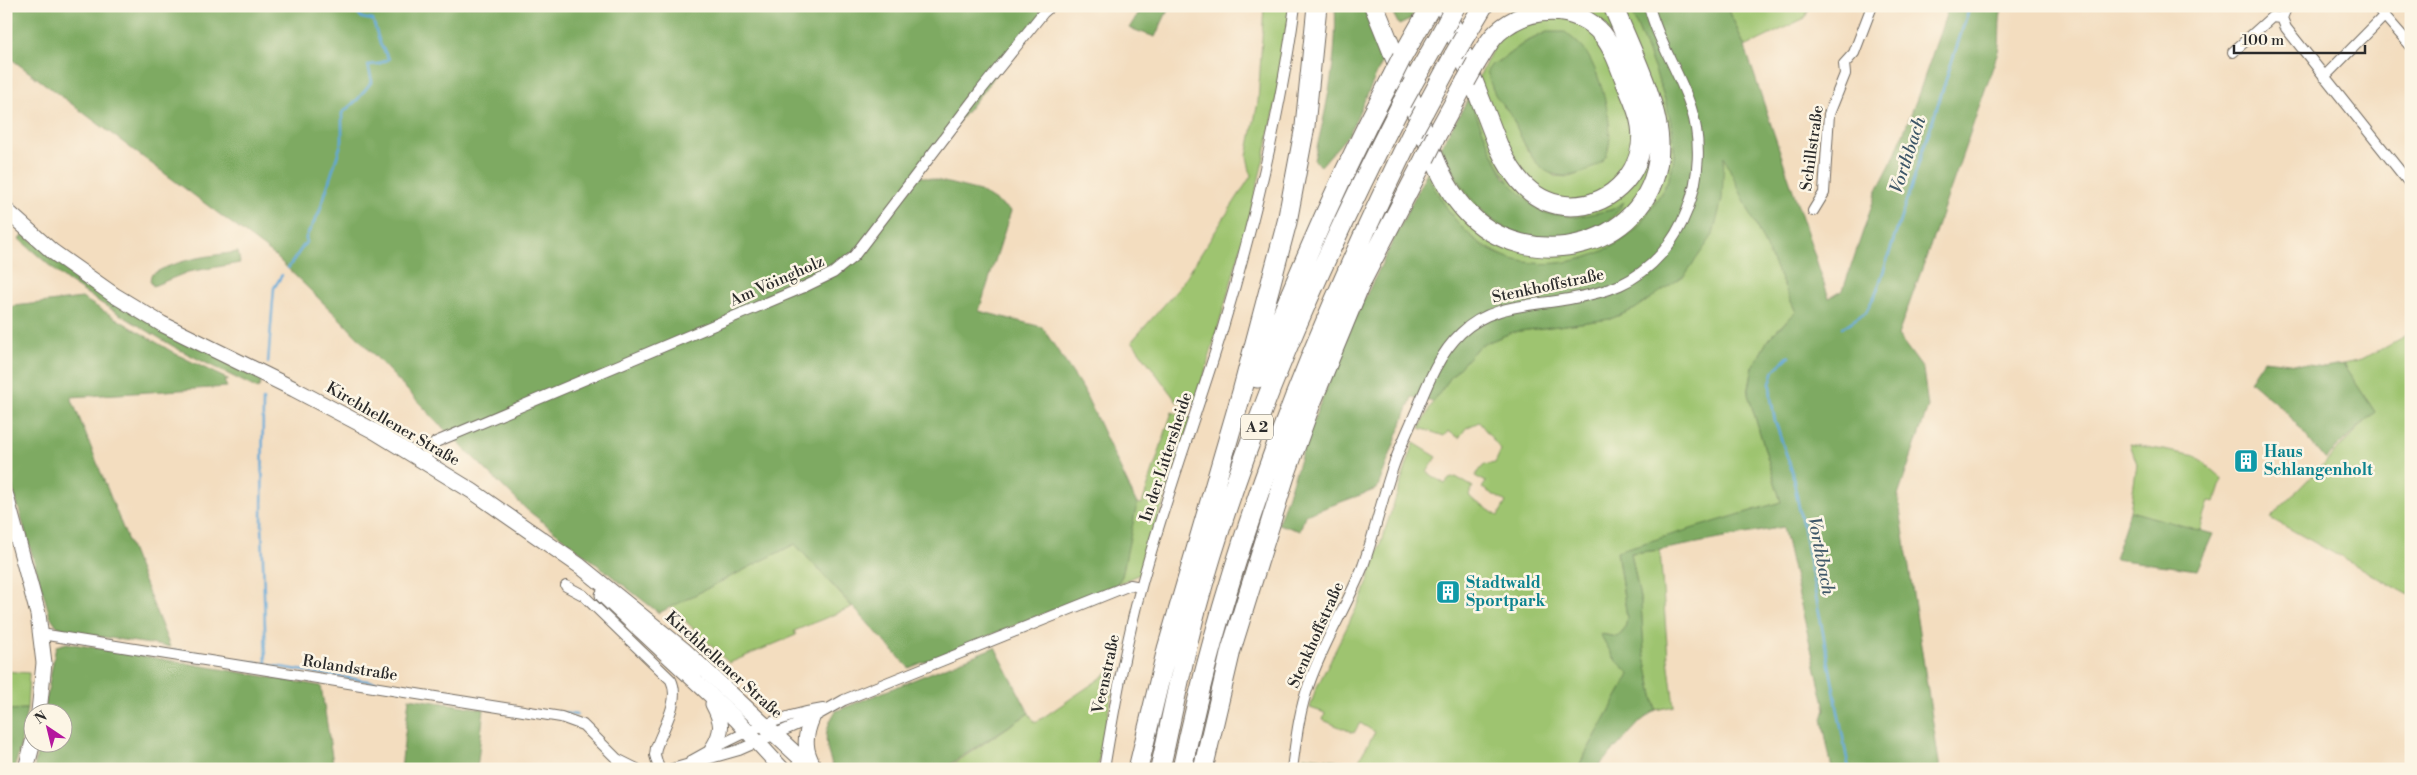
<svg xmlns="http://www.w3.org/2000/svg" width="2417" height="775" font-family="'Libre Bodoni',serif">
<style>
.green{fill:#9ec46f;stroke:#64784d;fill-rule:evenodd}
.forest{fill:#7eaa62;stroke:#546a46}
.lines{fill:none;stroke-linecap:round;stroke-linejoin:round}
.stream{stroke:#61a8d8;stroke-width:2.5}
.street-casing{stroke:#71695f;stroke-width:12}
.secondary-casing{stroke:#71695f;stroke-width:17}
.highway-casing{stroke:#71695f;stroke-width:21}
.street{stroke:#fff;stroke-width:10}
.secondary{stroke:#fff;stroke-width:15}
.highway{stroke:#fff;stroke-width:19}
.highway-bridge-casing{stroke:#71695f;stroke-width:21;stroke-linecap:butt}
.highway-bridge{stroke:#fff;stroke-width:19}
.labels{text-anchor:middle;dominant-baseline:central;stroke-width:5;stroke-linejoin:round;paint-order:stroke}
.shield{fill:#fcf5e5;stroke:#6a6863;stroke-width:1}
.shield-label{font-size:15px;font-weight:bold;fill:#2b2b2b}
.street-label{font-size:16px;fill:#2b2b2b;stroke:#fcf5e5}
.culture-label{font-size:16px;font-weight:bold;fill:#0d838f;stroke:#fcf5e5;text-anchor:start}
.water-label{font-size:18px;font-style:italic;fill:#3e5768;stroke:#fcf5e5}
</style>
<rect width="100%" height="100%" fill="#fcf5e5"/>
<filter id="ink" filterUnits="userSpaceOnUse"><feTurbulence type="fractalNoise" baseFrequency=".02" numOctaves="2"/><feDisplacementMap in="SourceGraphic" scale="10" xChannelSelector="R" yChannelSelector="G"/><feConvolveMatrix kernelMatrix="1 2 1 2 8 2 1 2 1" color-interpolation-filters="sRGB"/></filter>
<filter id="wash" filterUnits="userSpaceOnUse"><feTurbulence type="fractalNoise" baseFrequency=".0096" numOctaves="4" result="noise"/><feDisplacementMap in="SourceGraphic" scale="20" xChannelSelector="R" yChannelSelector="G"/><feGaussianBlur stdDeviation="1.12" result="paint"/><feColorMatrix in="noise" values="0 0 0 0 0 0 0 0 0 0 0 0 0 0 0 0 0 1.4 0 .05"/><feComposite in="paint" operator="in"/></filter>
<g filter="url(#wash)">
<rect width="100%" height="100%" fill="#f3ddbf"/>
<path class="green" d="M1264 6H1292C1275 142 1234 272 1196 403L1177 402 1132 341 1179 288 1251 176 1247 156 1258 102Z
M1513 6H1629C1645 47 1676 111 1674 155 1673 176 1662 193 1650 209 1645 216 1641 225 1634 231 1603 259 1554 271 1513 260 1504 257 1494 251 1486 247 1457 231 1442 201 1426 174L1441 146 1453 173 1483 214 1531 237 1611 210C1600 212 1588 216 1577 217 1513 224 1488 144 1469 98ZM1547 32 1597 74 1609 123 1584 172 1569 177 1554 176 1528 152 1511 114 1504 107 1492 64 1498 62 1524 43Z
M1727 6H1810L1805 18 1745 47Z
M1724 155 1796 312 1769 338 1753 367 1748 394 1781 502 1617 552 1627 617C1626 626 1625 632 1617 637L1601 634 1614 658 1630 674 1577 769H1302L1304 756 1357 763 1375 732 1360 723 1354 733 1323 720 1325 713 1310 708 1315 691 1364 593 1414 443 1437 457 1427 472 1445 484 1449 479 1456 477 1473 487 1469 495 1472 499 1498 516 1506 502 1482 488 1486 482 1475 476 1484 465 1495 463 1501 450 1479 422 1466 428 1459 438 1448 431 1444 436 1420 428 1433 402 1451 377 1479 346 1513 332 1610 319 1635 309Z
M2411 333V596L2270 518 2375 412 2343 364 2361 360Z
M1172 412 1191 418 1140 574 1117 584 1122 576 1136 503 1142 504Z
M2130 444 2196 456 2221 478 2222 480 2215 502 2209 501 2200 531 2130 511 2137 464Z
M795 544 852 607 794 631 796 635 729 663 671 607Z
M1660 550 1668 658 1674 706 1656 710 1644 652 1641 603 1631 553Z
M1120 665 1112 693 1097 769H946L1029 713 1035 723Z
M6 671 29 673 27 709 6 710Z"/>
<path class="forest" d="M6 6H1051L916 175 980 191 1011 211 979 311 1042 327 1083 389 1137 504 1122 576 1117 584 909 668 795 544 659 613 526 509 440 425 344 323 274 255 6 55Z
M1143 6H1170L1155 37 1129 28Z
M1335 6H1363L1384 58 1349 134 1321 166 1314 160C1326 110 1338 58 1335 6Z
M1389 6H1417L1410 20 1399 25Z
M1629 6H1727L1745 47 1829 298 1843 290 1877 190 1893 159 1916 101 1949 6H2003C1997 22 2002 39 1997 55 1965 149 1932 242 1898 335L1923 369 1928 407 1898 496 1940 769H1832L1822 719 1825 709 1783 527 1660 550 1631 553 1641 603 1644 652 1656 710 1641 721 1596 769H1577L1630 674 1614 658 1600 634 1617 637C1625 632 1626 626 1627 617L1617 551 1781 502 1748 394 1753 367 1769 338 1796 312 1724 157 1722 199 1713 235 1685 275 1635 309 1610 319 1513 332 1479 346 1451 377 1433 402 1412 397 1377 489 1305 515 1300 531 1278 524 1313 421 1353 322 1426 174C1442 201 1456 227 1482 245 1528 276 1594 266 1634 231 1641 225 1645 216 1650 209 1662 193 1673 176 1674 155 1676 111 1645 47 1629 6Z
M1547 32H1565C1571 37 1577 42 1582 47 1599 66 1618 132 1606 156 1601 164 1590 170 1582 173 1538 187 1527 149 1512 117 1509 110 1502 105 1498 99 1492 91 1490 81 1487 71L1492 64 1498 62 1524 43Z
M1469 98 1495 159 1504 177 1532 205 1544 213 1576 217 1611 210 1624 202C1612 222 1597 230 1575 235 1503 251 1468 205 1441 146Z
M23 235 262 380 258 389 176 348 101 303 66 280 19 239Z
M238 252 240 263 188 272 153 286 150 281 151 275C177 259 208 256 238 252Z
M82 298 176 354 229 380 224 381 227 387 71 397 170 647 69 632 57 626 50 616 6 465V307Z
M2264 360 2324 367 2343 364 2375 412 2325 459 2287 413 2250 381Z
M2130 511 2213 534 2197 570 2114 559Z
M67 643 321 686 334 769H34L39 743 62 742V712H44L56 646Z
M995 647 1029 713 943 769 833 767C825 746 822 731 836 711Z
M409 698 484 709 477 769H401Z
M27 709 20 749 14 769H6V710Z"/>
<g class="lines">
<path class="stream" d="M288 268 306 242V237L319 213 342 141V113L358 99 372 81 368 65 378 64 389 59 380 44 373 20 362 18 354 8
M1842 328 1866 312 1877 291 1970 6
M1789 356 1774 370 1770 383 1771 398 1775 421 1792 471 1849 769
M268 363 274 288 282 275
M263 400 262 525 266 663
M174 650 455 695
M562 713 577 715"/>
</g>
</g>
<g filter="url(#ink)">
<g class="lines">
<defs>
<path id="street" d="M2287 6 2282 18 2286 28 2411 185
M2376 6 2411 46
M2233 52 2272 17 2282 18
M2324 77 2384 16
M1813 211 1824 193 1829 114 1845 74 1844 64 1854 53 1872 6
M423 460 436 442 802 288 833 273 854 256 981 90 1043 13 1051 6
M566 586 583 595 671 680C681 700 663 728 656 748L655 755 659 769
M41 634 561 717 583 725 617 759 637 769
M691 761C731 738 776 716 823 709
M672 769 739 750 812 718 844 700 1130 585 1141 587
M1104 769C1114 708 1125 646 1141 587 1164 501 1195 418 1221 334 1253 227 1280 117 1295 6
M1292 769C1296 740 1299 711 1309 684 1323 643 1347 606 1363 566 1375 532 1382 498 1394 464 1401 445 1410 426 1418 407 1429 380 1440 353 1461 333 1491 304 1531 306 1569 299 1586 296 1604 292 1620 285 1684 256 1712 172 1691 108 1680 73 1658 42 1649 6"/>
<path id="secondary" d="M6 210 53 252 114 295 162 324 294 389 374 431 472 491 580 566 684 650 812 769
M6 496 38 614 44 663 39 712
M603 595 736 719 782 769
M713 704C722 721 724 730 713 748
M812 718C804 737 804 750 814 767
M26 769 33 742"/>
<path id="highway" d="M1374 6C1390 44 1405 83 1420 122 1432 152 1442 184 1464 209 1526 280 1659 248 1659 145 1659 104 1629 46 1613 6
M1444 6 1498 145C1513 177 1532 205 1571 206 1614 206 1647 168 1641 126 1639 111 1632 97 1626 83 1620 67 1614 49 1603 35 1576 3 1528 5 1498 32 1489 40 1483 52 1476 63
M1465 36 1483 6
M1402 57 1431 6
M1413 83 1444 28
M1424 111 1454 55
M1436 136 1466 81
M1257 378C1296 276 1340 176 1391 79
M1138 769 1167 649 1242 392 1287 222 1305 126 1317 6
M1160 769C1172 716 1182 662 1196 610 1244 434 1319 265 1402 103
M1182 769C1228 546 1313 334 1413 131
M1203 769 1231 650 1285 476 1310 406 1361 282 1425 158"/>
</defs>
<use href="#street" class="street-casing"/>
<use href="#secondary" class="secondary-casing"/>
<use href="#highway" class="highway-casing"/>
<use href="#street" class="street"/>
<use href="#secondary" class="secondary"/>
<use href="#highway" class="highway"/>
<defs>
<path id="highway-bridge" d="M1444 28 1455 7
M1454 55 1465 36
M1391 79 1402 57
M1466 81 1476 63
M1402 103 1413 83
M1413 131 1424 111
M1425 158 1436 136"/>
</defs>
<use href="#highway-bridge" class="highway-bridge-casing"/>
<use href="#highway-bridge" class="highway-bridge"/>
</g>
</g>
<defs>
<symbol id="building-square" viewBox="-11 -11 22 22"><rect x="-9" y="-9" width="18" height="18" rx="4" fill="#0f9aa8" stroke="#fcf5e5"/><path d="M-4-6H4V6H1V3H-1V6H-4ZM-2.5-4.3h1.7v1.8h-1.7ZM.8-4.3h1.7v1.8H.8ZM-2.5-1h1.7V.8h-1.7ZM.8-1h1.7V.8H.8Z" fill="#fff"/></symbol>
</defs>
<g fill-rule="evenodd">
<use href="#building-square" x="2232" y="447" width="28" height="28"/>
<use href="#building-square" x="1434" y="578" width="28" height="28"/>
</g>
<g class="labels">
<rect class="shield" x="1241" y="414.5" width="32" height="25" rx="4"/>
<g class="shield-label">
<text x="1257" y="427">A 2</text>
</g>
<g class="street-label">
<text transform="translate(1812 148) rotate(-82)">Schillstraße</text>
<text transform="translate(777 281) rotate(-24)">Am Vöingholz</text>
<text transform="translate(1548 286) rotate(-12)">Stenkhoffstraße</text>
<text transform="translate(393 424) rotate(30)">Kirchhellener Straße</text>
<text transform="translate(1166 457) rotate(-72)">In der Littersheide</text>
<text transform="translate(1316 635) rotate(-66)">Stenkhoffstraße</text>
<text transform="translate(724 665) rotate(42)">Kirchhellener Straße</text>
<text transform="translate(350 668) rotate(9)">Rolandstraße</text>
<text transform="translate(1106 674) rotate(-78)">Veenstraße</text>
</g>
<g class="culture-label">
<text x="2264" y="452">Haus<tspan x="2264" dy="18">Schlangenholt</tspan></text>
<text x="1466" y="583">Stadtwald<tspan x="1466" dy="18">Sportpark</tspan></text>
</g>
<g class="water-label">
<text transform="translate(1908 155) rotate(-72)">Vorthbach</text>
<text transform="translate(1821 556) rotate(79)">Vorthbach</text>
</g>
</g>
<rect width="2417" height="775" fill="none" stroke="#fcf5e5" stroke-width="25"/>
<g transform="translate(48 728) rotate(325)"><circle r="24" fill="#fcf5e5" stroke="#a8a49b"/>
<path d="M0-4L9 19L0 12L-9 19Z" fill="#b5179e"/>
<text y="-8" font-size="14" font-weight="bold" text-anchor="middle" fill="#2b2b2b">N</text>
</g>
<path d="M2234 45v8h131v-8" fill="none" stroke="#2b2b2b" stroke-width="2.5"/>
<text x="2242" y="45" font-size="15" fill="#2b2b2b" stroke="#fcf5e5" stroke-width="4" paint-order="stroke">100 m</text>
</svg>
